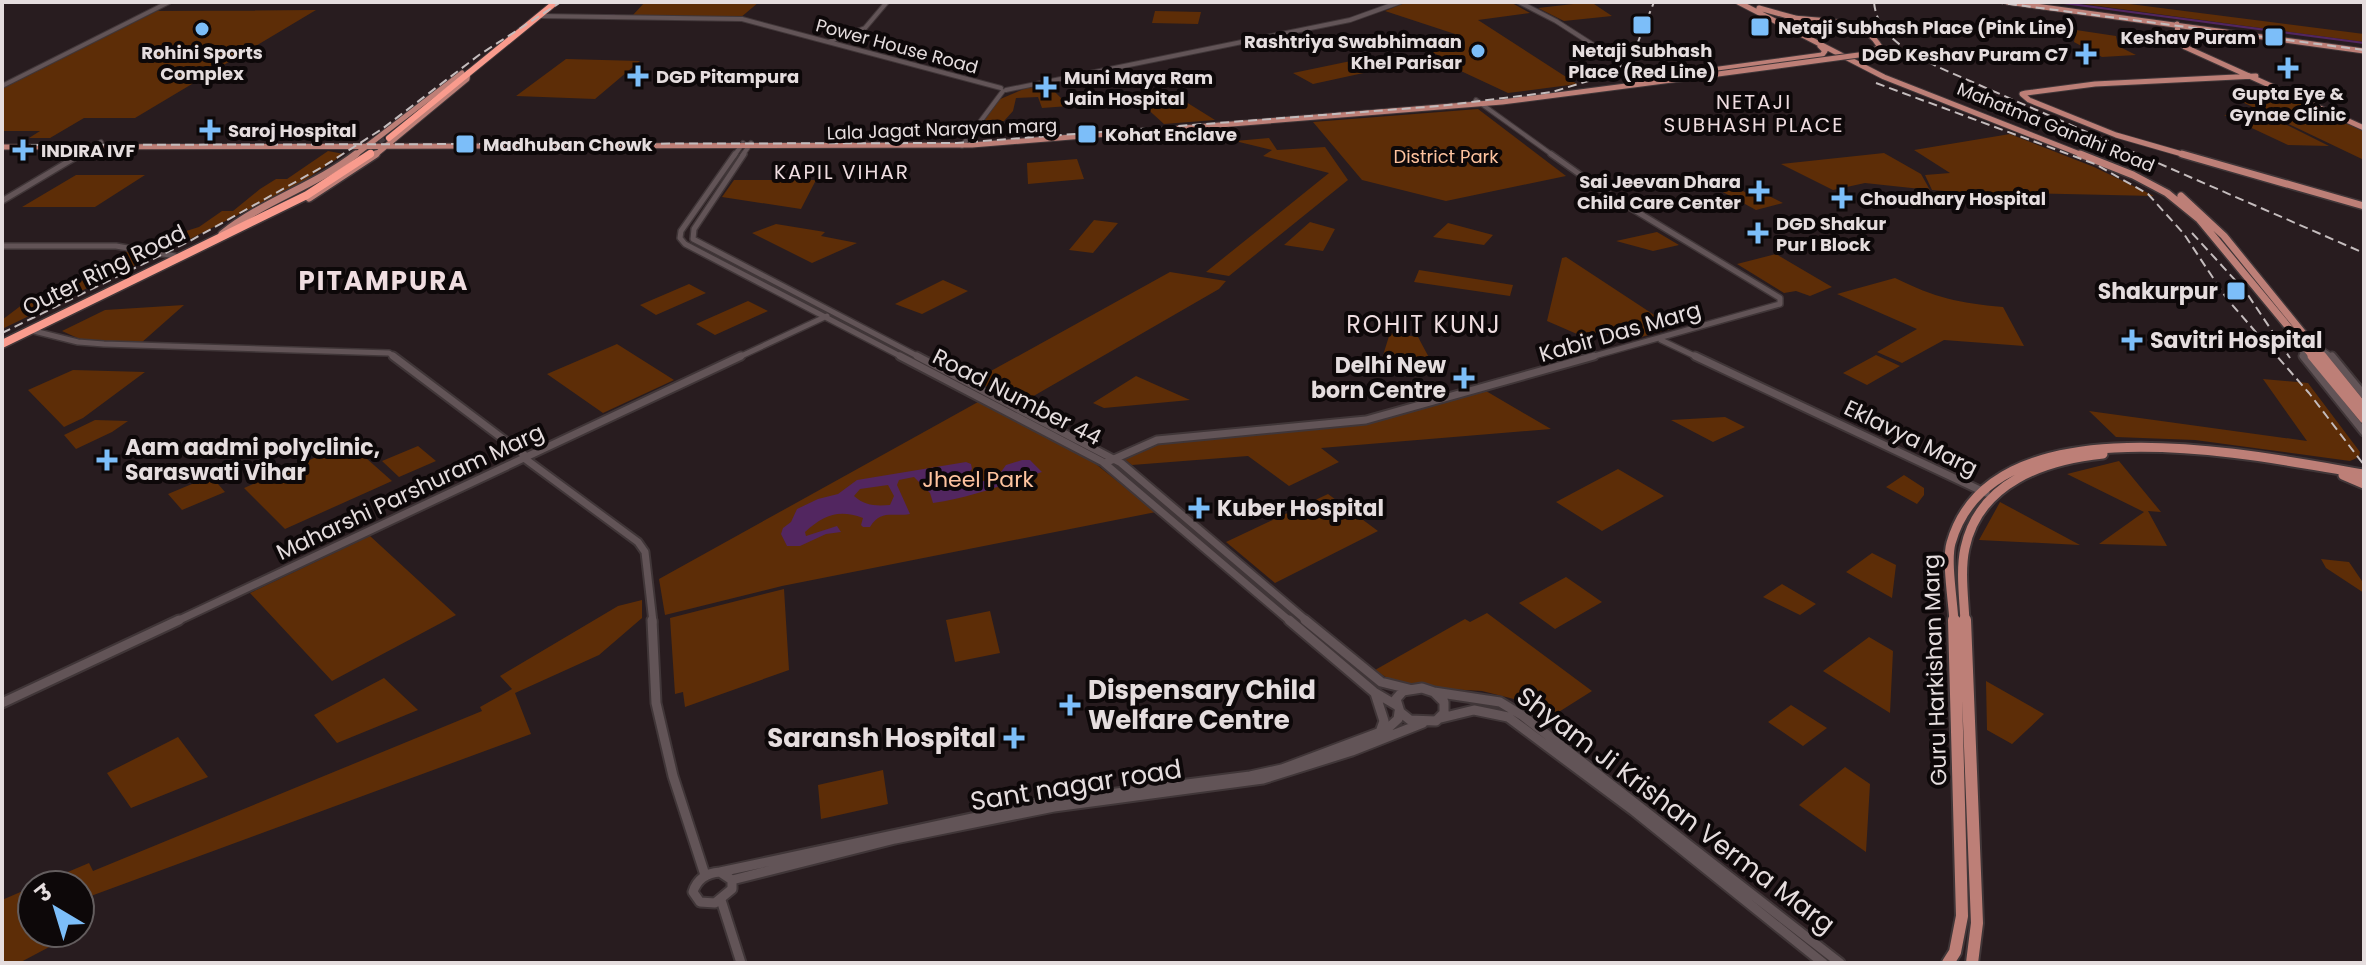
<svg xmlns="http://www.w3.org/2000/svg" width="2366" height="965" font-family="Poppins,'Noto Sans Devanagari',sans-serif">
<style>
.green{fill:#5d2d07}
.water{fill:#522660;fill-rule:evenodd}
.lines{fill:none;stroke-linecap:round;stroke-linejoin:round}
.stream{stroke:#522660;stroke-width:2}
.highway-tunnel{stroke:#44393c;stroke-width:6;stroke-dasharray:6 3;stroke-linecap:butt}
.minor-far3-casing{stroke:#403638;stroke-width:6}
.minor-far2-casing{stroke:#403638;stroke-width:8}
.minor-far1-casing{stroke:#403638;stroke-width:11}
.minor-casing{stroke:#403638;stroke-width:13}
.major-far3-casing{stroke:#403638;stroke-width:7}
.major-far2-casing{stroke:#403638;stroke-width:10}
.major-far1-casing{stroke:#403638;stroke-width:13}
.major-casing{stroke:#403638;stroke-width:16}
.highway-far1-casing{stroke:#403638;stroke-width:8}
.highway-casing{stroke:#403638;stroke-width:11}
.minor-far3{stroke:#625457;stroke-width:4}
.minor-far2{stroke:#625457;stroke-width:5}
.minor-far1{stroke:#625457;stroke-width:7}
.minor{stroke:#625457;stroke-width:9}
.major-far3{stroke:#bd7f77;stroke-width:5}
.major-far2{stroke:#bd7f77;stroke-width:7}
.major-far1{stroke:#bd7f77;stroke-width:9}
.major{stroke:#bd7f77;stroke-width:12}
.highway-far1{stroke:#f99b8d;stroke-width:6}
.highway{stroke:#f99b8d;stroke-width:8}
.rail{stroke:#c4bcbd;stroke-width:2;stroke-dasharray:9 5;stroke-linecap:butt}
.major-bridge-casing{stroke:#403638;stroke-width:7;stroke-linecap:butt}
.major-bridge{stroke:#bd7f77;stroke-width:5}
.poi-dot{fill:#7cbef9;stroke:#0d0809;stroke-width:3}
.labels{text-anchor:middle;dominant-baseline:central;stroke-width:8;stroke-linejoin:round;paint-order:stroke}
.far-poi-label{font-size:18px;font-weight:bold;fill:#e5ddde;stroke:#0d0809;text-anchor:start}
.far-street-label{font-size:18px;fill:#e5ddde;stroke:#0d0809}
.far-park-label{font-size:18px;fill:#fec39f;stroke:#0d0809}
.far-neighbourhood-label{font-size:20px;letter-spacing:2px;fill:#efdde0;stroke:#0d0809}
.street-label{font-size:22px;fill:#e5ddde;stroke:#0d0809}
.poi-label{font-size:22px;font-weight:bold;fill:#e5ddde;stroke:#0d0809;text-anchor:start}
.park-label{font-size:22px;fill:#fec39f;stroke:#0d0809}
.neighbourhood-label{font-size:24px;letter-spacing:2px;fill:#efdde0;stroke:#0d0809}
.far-district-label{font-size:26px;font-weight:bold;letter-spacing:2px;fill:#efdde0;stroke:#0d0809}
.near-poi-label{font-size:26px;font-weight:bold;fill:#e5ddde;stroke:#0d0809;text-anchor:start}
.near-street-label{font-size:26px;fill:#e5ddde;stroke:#0d0809}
</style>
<rect width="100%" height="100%" fill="#281c1f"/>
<path class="green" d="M645 2H759L740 18 632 16Z
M1407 2H1510L1530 13 1478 20 1577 84 1508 93 1433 58 1440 56 1420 47 1455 34 1385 11Z
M1591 2 1612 16 1564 21 1538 8Z
M2069 2H2114L2364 34V42Z
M316 10 135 118H84L50 138H29L40 131H2V88L157 11Z
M1155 11H1156L1201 12 1198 24 1152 23Z
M2076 30 2116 36 2118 46 2136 55 2102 57 2074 42Z
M1370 57 1391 67 1313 84 1293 73Z
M566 59 640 61 595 99 516 96Z
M1031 86 1041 92 1054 91 1069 106 1042 108 1038 97 1016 98 1013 111 1004 121 982 123 998 100Z
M2288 96 2364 130V160L2274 117H2271L2329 146 2288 145 2224 115 2265 113 2236 99Z
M1178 97 1215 120 1164 124 1142 104Z
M1478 109 1566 176 1446 201 1362 180 1313 122Z
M2010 134 2094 167 2154 196 2023 193 2028 198 1932 190 1925 175 1950 173 1914 150Z
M1269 138 1277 150 1325 147 1348 180 1229 276 1206 272 1329 173 1263 156 1272 150 1235 141Z
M328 151 344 154 299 184 164 252 151 248 170 236 199 227 222 211H233L260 189 276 179H287Z
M1884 153 1921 174 1930 190 1865 183 1833 190 1781 164Z
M1077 159 1084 179 1028 184 1027 163Z
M76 175H145L95 207H22Z
M734 180H816L801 209 722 197Z
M1736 187 1750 195 1761 192 1783 203 1756 210 1721 191Z
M1094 220 1118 223 1093 253 1069 250Z
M1310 222 1335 229 1323 251 1284 245Z
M1448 223 1493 235 1484 245 1433 237Z
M776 224 825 232 821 236 857 243 812 263 752 233Z
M1657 232 1679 245 1653 251 1616 241Z
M127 249 158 254 2 329V320L35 295 63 294Z
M1776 254 1832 287 1810 296 1796 291 1784 293 1737 264Z
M1566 257 1674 328 1634 339 1589 332 1577 334 1547 321 1562 258Z
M1419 270 1513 285 1510 296 1414 282Z
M1170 272 1226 281 1219 289 1018 405 971 382Z
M1895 278C1936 298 1958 303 2003 307L2024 346 1944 340 1902 363 1877 352 1917 329 1837 294Z
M943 280 968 291 922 314 895 304Z
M689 284 706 293 656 315 640 305Z
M748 301 768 311 715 335 696 324Z
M184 305 141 343 82 340 62 331 105 310Z
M1390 333 1418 337 1433 365 1382 376 1379 368Z
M617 344 674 380 603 413 547 374Z
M1876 355 1900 366 1867 385 1843 373Z
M73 370 145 372 83 418 64 427 28 390Z
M1136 376 1190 400 1104 408 1093 403Z
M2263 379 2308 383 2360 452 2359 457 2350 461 2195 440 2116 437 2089 411 2307 441Z
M1486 391 1551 429 1321 448 1339 462 1289 486 1248 456 1132 465 1123 458 1155 445 1364 424Z
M978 402 1092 461 1156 512 782 586 665 615 659 579Z
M1725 417 1745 427 1713 442 1671 420Z
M95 420 128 421 112 432 76 449 64 435Z
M349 443 392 481 285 529 244 488Z
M418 446 436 461 399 477 382 461Z
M2119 461 2161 512 2148 511 2167 546 2099 544 2144 512 2067 474Z
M1618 469 1664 496 1602 531 1556 502Z
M1904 475 1924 488V495L1917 504 1886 487Z
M211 476 225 492 182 510 168 494Z
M1328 494 1378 531 1275 583 1226 542Z
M2000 502 2080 545 1979 540Z
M370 536 456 615 332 681 250 593Z
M1872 553 1896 565 1892 598 1846 572Z
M2321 559 2349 562 2364 584V593L2326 568Z
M1566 577 1602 602 1555 629 1519 603Z
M1782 584 1816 604 1800 615 1763 597Z
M784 589 789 670 685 707 683 692 675 694 670 618Z
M642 600V618L599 655 515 693 531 734 80 900V885H37L89 863 93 871 482 711 480 707 512 689 500 676 618 606Z
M990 611 1000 653 955 662 946 620Z
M1487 613 1592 691 1546 720 1518 700 1482 691 1399 686 1375 670 1465 619 1470 622Z
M1869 637 1893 651 1890 713 1823 671Z
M384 678 418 710 337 743 314 715Z
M1986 681 2044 714 2012 744 1987 730Z
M1791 705 1827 728 1803 746 1768 722Z
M178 737 208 777 131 808 107 773Z
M1845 767 1870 784 1866 852 1799 805Z
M883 770 888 804 821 819 818 785Z
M32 887V933H51L53 945 19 963H2V900Z"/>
<path class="water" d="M1022 460H1030L1042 472C1005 484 971 498 933 503L930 493 914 477 899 480 897 485 910 514C892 517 881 509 870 527H863L861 525 863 518C838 509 824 515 805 532L806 536 837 526 841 532 826 534 800 546H787L781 534 783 528 791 522 797 509 818 499 838 494 857 480 966 462 971 464 972 469 959 485 963 488 998 476 1006 465ZM888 485 894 496 890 505C876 506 865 506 854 496L860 489Z"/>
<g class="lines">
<path class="stream" d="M2056 2 2364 43
M607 15H614"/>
<path class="highway-tunnel" d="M365 153 384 138"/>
<defs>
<path id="minor-far3" d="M1519 2 1556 21 1640 75 1662 78
M539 16 742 19 1001 88
M828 42 865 28 887 2
M2 86 169 2
M1006 90 1350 20 1400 2
M1476 100 1554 156
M962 146 1003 91
M78 156 101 142
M734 156 743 143
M742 156 751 143"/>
<path id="minor-far2" d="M735 154 681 231 680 238 685 244 904 358
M744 154 694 229 693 239 921 358
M1551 154 1606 193 1780 298V304L1587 358
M2 201 81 154
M2 246H116L175 256
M30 330 78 342 104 344 389 353 396 358
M1661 340 1699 358
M2300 341 2304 358
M2311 343 2334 358
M737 358 827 316"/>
<path id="minor-far1" d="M393 356 527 457
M900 356 1103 462 1291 622
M917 356 1121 463 1308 622
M1695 356 1986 493
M2303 356 2364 432
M2332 356 2364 395
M524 458 638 542 645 552 653 622
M1105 463 1157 440 1366 420 1594 356
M175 622 741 356"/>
<path id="minor" d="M652 620 656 703 673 776 705 875
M1289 620 1374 692 1396 705
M1305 620 1381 682 1409 689
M1422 688 1434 692 1444 702V713L1436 721 1410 720 1400 712 1396 699 1403 691Z
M1434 692 1500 702 1523 716 1840 963
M1375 693 1384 721 1380 732
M2 703 179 620
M1441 718 1474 710 1508 717 1634 811 1823 963
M720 872 1046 802 1250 776 1282 769 1386 730 1398 719 1399 712
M720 872 732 880V889L715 903 700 902 693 892C697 879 706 873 720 872Z
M732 880 895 839 1054 807 1263 779 1352 751 1423 723
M721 900 741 963"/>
<path id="major-far3" d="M1738 2 1884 77 2085 156
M2007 2 2364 51
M1759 8 1795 18
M2177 24 2179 42 2185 47 2364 128
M1712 70 1822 55 1825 51 1820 46
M2026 93 2022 94 2029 100 2116 135 2189 156
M2026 93 2095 84 2256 76
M2 147 972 145 1502 102 1718 74
M354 156 462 73
M374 156 467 79 468 73"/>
<path id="major-far2" d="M2080 154 2133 175 2167 193 2199 219 2314 358
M2182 154 2364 206
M2181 196 2224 236 2323 358
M309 198 376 154
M222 234C263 201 315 186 356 154"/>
<path id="major-far1" d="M2312 356 2364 419
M2322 356 2364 408
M2343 475 2364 484
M1954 622C1953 601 1946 561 1951 543 1992 398 2256 456 2364 474
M1965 622C1964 598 1960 571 1965 548 1979 482 2045 460 2103 454"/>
<path id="major" d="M1965 620 1977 923 1972 963
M1948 963 1955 952 1962 916 1954 620"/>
<path id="highway-far1" d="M389 138 556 2
M367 156 371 153"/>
<path id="highway" d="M2 344 307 195 370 154"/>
</defs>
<use href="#minor-far3" class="minor-far3-casing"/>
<use href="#minor-far2" class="minor-far2-casing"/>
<use href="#minor-far1" class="minor-far1-casing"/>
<use href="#minor" class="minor-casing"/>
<use href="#major-far3" class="major-far3-casing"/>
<use href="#major-far2" class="major-far2-casing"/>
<use href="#major-far1" class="major-far1-casing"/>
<use href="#major" class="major-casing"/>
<use href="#highway-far1" class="highway-far1-casing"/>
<use href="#highway" class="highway-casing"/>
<use href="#minor-far3" class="minor-far3"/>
<use href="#minor-far2" class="minor-far2"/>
<use href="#minor-far1" class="minor-far1"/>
<use href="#minor" class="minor"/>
<use href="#major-far3" class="major-far3"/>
<use href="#major-far2" class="major-far2"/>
<use href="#major-far1" class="major-far1"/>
<use href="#major" class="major"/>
<use href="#highway-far1" class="highway-far1"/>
<use href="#highway" class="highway"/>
<path class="rail" d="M1874 2C1877 37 1910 52 1938 67L2364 253
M1994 2 2364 50
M1876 83 2095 164 2148 194 2184 234 2227 299 2309 393 2364 465
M31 145 957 143 1440 106 1552 92 1608 75 1626 63 1634 52 1654 2
M2192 233 2246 292 2290 358
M2 333 188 242 324 166 382 129 479 55 561 2"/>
<defs>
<path id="major-bridge" d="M1811 34 1809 27 1820 24
M1718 74 1866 54 1880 47C1863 17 1825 22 1795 18"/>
</defs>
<use href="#major-bridge" class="major-bridge-casing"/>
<use href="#major-bridge" class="major-bridge"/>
</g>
<g class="poi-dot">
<rect x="1632" y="15" width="20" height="20" rx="4"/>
<rect x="1750" y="17" width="20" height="20" rx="4"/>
<circle cx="202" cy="29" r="8"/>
<rect x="2264" y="27" width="20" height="20" rx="4"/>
<circle cx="1478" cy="51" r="8"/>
<path d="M2082 42h8v8h8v8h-8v8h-8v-8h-8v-8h8z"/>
<path d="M2284 56h8v8h8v8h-8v8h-8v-8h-8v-8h8z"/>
<path d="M634 64h8v8h8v8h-8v8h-8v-8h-8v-8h8z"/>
<path d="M1042 75h8v8h8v8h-8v8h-8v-8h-8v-8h8z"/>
<path d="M206 118h8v8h8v8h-8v8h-8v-8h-8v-8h8z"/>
<rect x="1077" y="124" width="20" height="20" rx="4"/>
<rect x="455" y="134" width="20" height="20" rx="4"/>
<path d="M19 138h8v8h8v8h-8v8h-8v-8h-8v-8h8z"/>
<path d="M1755 179h8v8h8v8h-8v8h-8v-8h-8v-8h8z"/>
<path d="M1838 186h8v8h8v8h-8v8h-8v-8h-8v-8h8z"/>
<path d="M1754 221h8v8h8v8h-8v8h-8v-8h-8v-8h8z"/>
<rect x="2226" y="281" width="20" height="20" rx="4"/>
<path d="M2128 328h8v8h8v8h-8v8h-8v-8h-8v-8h8z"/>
<path d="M1460 366h8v8h8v8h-8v8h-8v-8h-8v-8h8z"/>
<path d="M103 448h8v8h8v8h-8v8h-8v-8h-8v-8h8z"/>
<path d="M1195 496h8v8h8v8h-8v8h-8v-8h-8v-8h8z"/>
<path d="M1066 693h8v8h8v8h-8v8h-8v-8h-8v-8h8z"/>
<path d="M1010 726h8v8h8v8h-8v8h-8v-8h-8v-8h8z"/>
</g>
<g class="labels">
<g class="far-poi-label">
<text x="1778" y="27">Netaji Subhash Place (Pink Line)</text>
<text x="2256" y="37" text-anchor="end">Keshav Puram</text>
<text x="1462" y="41" text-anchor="end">Rashtriya Swabhimaan<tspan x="1462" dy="21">Khel Parisar</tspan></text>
<text x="1642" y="50" text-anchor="middle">Netaji Subhash<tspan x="1642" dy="21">Place (Red Line)</tspan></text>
<text x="202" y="52" text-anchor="middle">Rohini Sports<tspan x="202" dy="21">Complex</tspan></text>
<text x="2068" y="54" text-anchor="end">DGD Keshav Puram C7</text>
<text x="656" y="76">DGD Pitampura</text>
<text x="1064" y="77">Muni Maya Ram<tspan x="1064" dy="21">Jain Hospital</tspan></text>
<text x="2288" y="93" text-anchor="middle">Gupta Eye &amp;<tspan x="2288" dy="21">Gynae Clinic</tspan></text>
<text x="228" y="130">Saroj Hospital</text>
<text x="1105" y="134">Kohat Enclave</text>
<text x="483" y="144">Madhuban Chowk</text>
<text x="41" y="150">INDIRA IVF</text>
<text x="1741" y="181" text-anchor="end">Sai Jeevan Dhara<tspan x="1741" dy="21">Child Care Center</tspan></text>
<text x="1860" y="198">Choudhary Hospital</text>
<text x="1776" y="223">DGD Shakur<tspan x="1776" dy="21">Pur I Block</tspan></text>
</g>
<g class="far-street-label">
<text transform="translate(897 46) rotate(15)">Power House Road</text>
<text transform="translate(2056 127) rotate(22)">Mahatma Gandhi Road</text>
<text transform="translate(942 129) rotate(-2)">Lala Jagat Narayan marg</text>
</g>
<g class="far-park-label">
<text x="1446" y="156">District Park</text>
</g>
<g class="far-neighbourhood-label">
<text x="1754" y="102">NETAJI<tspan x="1754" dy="23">SUBHASH PLACE</tspan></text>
<text x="842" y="172">KAPIL VIHAR</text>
</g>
<g class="street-label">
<text transform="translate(104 270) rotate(-26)">Outer Ring Road</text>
<text transform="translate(1620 332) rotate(-16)">Kabir Das Marg</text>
<text transform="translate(1017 397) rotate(27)">Road Number 44</text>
<text transform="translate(1911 438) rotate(26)">Eklavya Marg</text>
<text transform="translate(410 492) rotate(-25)">Maharshi Parshuram Marg</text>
<text transform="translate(1935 670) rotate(-92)">Guru Harkishan Marg</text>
</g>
<g class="poi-label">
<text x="2218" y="291" text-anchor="end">Shakurpur</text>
<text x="2150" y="340">Savitri Hospital</text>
<text x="1446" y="365" text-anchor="end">Delhi New<tspan x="1446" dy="25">born Centre</tspan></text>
<text x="125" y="447">Aam aadmi polyclinic,<tspan x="125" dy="25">Saraswati Vihar</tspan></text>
<text x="1217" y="508">Kuber Hospital</text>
</g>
<g class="park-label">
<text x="978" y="479">Jheel Park</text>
</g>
<g class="neighbourhood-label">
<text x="1424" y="324">ROHIT KUNJ</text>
</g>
<g class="far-district-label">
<text x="384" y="281">PITAMPURA</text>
</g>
<g class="near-poi-label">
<text x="1088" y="690">Dispensary Child<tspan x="1088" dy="30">Welfare Centre</tspan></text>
<text x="996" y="738" text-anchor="end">Saransh Hospital</text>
</g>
<g class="near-street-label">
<text transform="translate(1076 785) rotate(-9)">Sant nagar road</text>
<text transform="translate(1676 810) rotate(37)">Shyam Ji Krishan Verma Marg</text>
</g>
</g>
<rect width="2366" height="965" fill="none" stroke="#e5ddde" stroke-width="8"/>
<g transform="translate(56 909) rotate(322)"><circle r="38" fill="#0d0809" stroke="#635d5e" stroke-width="2"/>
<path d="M0-6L14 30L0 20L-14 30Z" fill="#7cbef9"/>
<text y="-12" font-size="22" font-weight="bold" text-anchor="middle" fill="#e5ddde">उ</text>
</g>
</svg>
